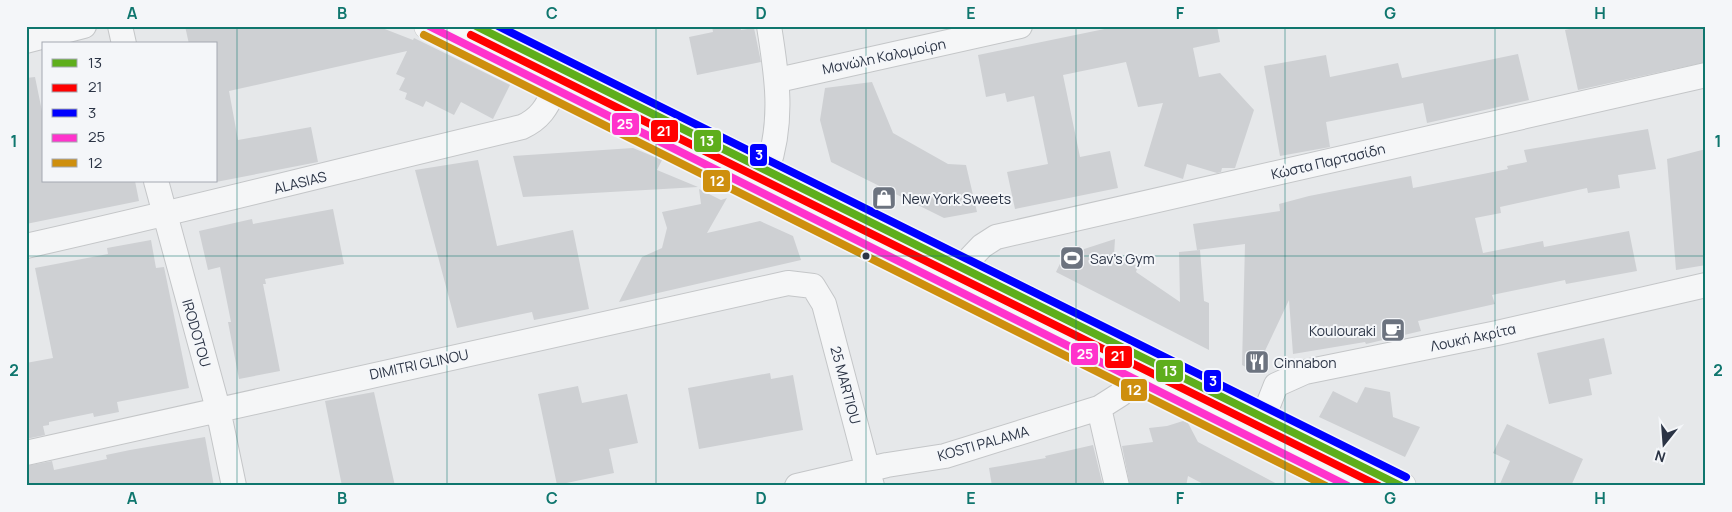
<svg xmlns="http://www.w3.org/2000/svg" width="1732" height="512" font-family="Manrope,sans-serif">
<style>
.building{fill:#ced0d3}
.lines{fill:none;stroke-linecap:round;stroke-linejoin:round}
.street-casing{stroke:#c4c6c8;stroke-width:26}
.secondary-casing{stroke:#c4c6c8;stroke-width:29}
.street{stroke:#f5f6f7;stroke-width:24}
.secondary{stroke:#f8f8f8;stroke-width:28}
.bus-1-casing{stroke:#f4f6f9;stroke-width:11}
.bus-2-casing{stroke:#f4f6f9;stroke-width:11}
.bus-3-casing{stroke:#f4f6f9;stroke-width:11}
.bus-4-casing{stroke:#f4f6f9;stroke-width:11}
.bus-5-casing{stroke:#f4f6f9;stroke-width:11}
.bus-1{stroke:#5eae1c;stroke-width:8}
.bus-2{stroke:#f00;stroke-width:8}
.bus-3{stroke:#00f;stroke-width:8}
.bus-4{stroke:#f3c;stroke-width:8}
.bus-5{stroke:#ce8f0e;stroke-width:8}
.grid{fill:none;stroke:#0f766e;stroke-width:1;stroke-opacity:0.55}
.bus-dot{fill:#2b3445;stroke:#f4f6f9;stroke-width:2}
.labels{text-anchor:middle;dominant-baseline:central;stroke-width:4;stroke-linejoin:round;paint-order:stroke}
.street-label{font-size:14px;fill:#2b3445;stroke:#f4f6f9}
.poi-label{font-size:14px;fill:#2b3445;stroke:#f4f6f9;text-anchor:start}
.line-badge{stroke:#f4f6f9;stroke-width:2}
.badge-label{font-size:14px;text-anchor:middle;font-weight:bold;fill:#fff}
.neatline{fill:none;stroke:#0f766e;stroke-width:2}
.grid-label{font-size:16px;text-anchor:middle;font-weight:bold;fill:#0f766e}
</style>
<rect width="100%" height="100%" fill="#e6e8ea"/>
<path class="building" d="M185 26H377L413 40 414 38 510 85 493 119 461 102 454 115 426 101 423 107 405 99 407 93 399 90 405 78 396 74 407 51 229 91 238 140 311 127 318 162 216 182V44H189Z
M712 26H740L741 30 754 28 761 62 697 75 689 37 713 32Z
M1119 26H1217L1220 42 1193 48 1199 77 1220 73 1254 110 1235 168H1222L1221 172 1217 173 1187 164 1183 179 1144 166 1163 103 1138 107 1126 62 1063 75 1080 157 1110 151 1118 188 1015 209 1007 172 1048 164 1034 96 1007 102 1005 93 986 97 978 55Z
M1583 26H1706V62L1578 90 1565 30Z
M1518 54 1529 100 1427 123 1423 103 1326 122 1330 147 1280 156 1264 66 1326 55 1330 77 1398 63 1402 78Z
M35 77 44 121V181H135L139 201 26 224V78Z
M872 82 893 133 948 164 966 165 977 212 944 218 831 162 820 120 825 88Z
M1648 129 1656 169 1618 175 1620 188 1588 193 1587 188 1500 207 1501 213 1475 218 1483 253 1543 241 1544 247 1629 231 1637 271 1566 284 1565 280 1492 295 1495 304 1418 321 1421 331 1366 344 1365 342 1293 354 1289 300 1255 372 1242 365 1245 244 1197 250 1193 224 1280 211 1279 204 1309 196 1411 176 1413 188 1508 169 1507 166 1527 162 1524 150Z
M633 148 662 160 657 170 698 187 523 197 513 156Z
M1706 149V265L1676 270 1667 159Z
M478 160 497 246 573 230 589 309 534 320 532 312 457 328 415 170Z
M699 189 721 200 727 198 707 233 760 221 793 236 801 260 619 302 642 257 662 248 667 228 662 212 701 204Z
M333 209 344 264 265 279 266 284H263L280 371 239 379 228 322H231L220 267 208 270 199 231 252 219 253 224Z
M1115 239 1114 255 1138 266 1136 272 1180 302 1179 252 1200 250 1204 301 1209 303V350L1056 272 1067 249 1078 251Z
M151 240 156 268 164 267 189 388 117 402 119 412 94 417 93 413 49 422V425L43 426 45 435 26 439V363L53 358 35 268 108 254 107 248Z
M1604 338 1612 374 1589 379 1592 395 1549 404 1537 353Z
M770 373 771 379 793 375 803 430 699 449 688 388Z
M578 386 582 403 627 394 638 443 609 449 614 473 557 485 538 394Z
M1365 387 1390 392 1393 417 1420 427 1405 457 1319 417 1333 391 1357 403Z
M374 392 395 486H342L325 401Z
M1183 421 1188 423 1198 442 1281 486H1207L1188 476 1186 486H1130L1122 446 1153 442 1149 428 1167 426Z
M1507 424 1583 459 1571 486H1499L1510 461 1493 453Z
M205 437 214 486H26V466L52 461 54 470 107 459 106 455 130 450Z
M1093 445 1103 486H992L989 468 1046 458 1045 456Z"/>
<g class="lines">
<defs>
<path id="street" d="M120 26 124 44
M26 41 84 26
M778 80 1020 26
M767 170C784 121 777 76 769 26
M156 181 218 409 234 486
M26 246C192 209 357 166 522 127 540 119 547 107 555 89
M962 267 982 246 996 237 1706 75
M1099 408 1117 486
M1263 418 1276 385 1305 372 1497 333 1706 285
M26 453 788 283 813 286 824 304 872 486
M797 486 887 465 945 456 1099 408 1121 394 1139 361"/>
<path id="secondary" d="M428 26 1349 486
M475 26 1402 486"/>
</defs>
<use href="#street" class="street-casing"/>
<use href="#secondary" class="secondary-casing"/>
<use href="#street" class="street"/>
<use href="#secondary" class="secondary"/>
<defs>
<path id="bus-1" d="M476 26 1401 486"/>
<path id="bus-2" d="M471 35 1379 486"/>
<path id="bus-3" d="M498 26 1406 477"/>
<path id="bus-4" d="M429 26 1348 486"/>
<path id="bus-5" d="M424 35 1326 486"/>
</defs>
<use href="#bus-1" class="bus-1-casing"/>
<use href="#bus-2" class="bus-2-casing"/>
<use href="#bus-3" class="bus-3-casing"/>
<use href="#bus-4" class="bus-4-casing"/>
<use href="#bus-5" class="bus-5-casing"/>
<use href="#bus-1" class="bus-1"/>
<use href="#bus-2" class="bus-2"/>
<use href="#bus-3" class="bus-3"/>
<use href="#bus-4" class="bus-4"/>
<use href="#bus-5" class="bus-5"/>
</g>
<path class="grid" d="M237 26V486M447 26V486M656 26V486M866 26V486M1076 26V486M1285 26V486M1495 26V486M26 256H1706"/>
<defs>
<symbol id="shop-square" viewBox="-11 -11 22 22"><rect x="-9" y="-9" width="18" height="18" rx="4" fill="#6c737f" stroke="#f4f6f9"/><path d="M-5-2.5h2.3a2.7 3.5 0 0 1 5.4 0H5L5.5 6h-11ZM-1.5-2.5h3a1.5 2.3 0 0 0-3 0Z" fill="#fff"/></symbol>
<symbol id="stadium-square" viewBox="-11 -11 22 22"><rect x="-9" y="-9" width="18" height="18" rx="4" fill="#6c737f" stroke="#f4f6f9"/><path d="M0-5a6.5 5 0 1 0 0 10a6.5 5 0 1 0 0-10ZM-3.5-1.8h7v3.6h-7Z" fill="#fff"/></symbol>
<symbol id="cafe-square" viewBox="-11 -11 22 22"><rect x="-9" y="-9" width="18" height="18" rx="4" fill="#6c737f" stroke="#f4f6f9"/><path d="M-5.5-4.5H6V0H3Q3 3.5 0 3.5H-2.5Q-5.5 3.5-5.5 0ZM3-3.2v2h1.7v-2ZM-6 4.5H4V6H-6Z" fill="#fff"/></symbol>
<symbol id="restaurant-square" viewBox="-11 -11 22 22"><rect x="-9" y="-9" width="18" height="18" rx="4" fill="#6c737f" stroke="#f4f6f9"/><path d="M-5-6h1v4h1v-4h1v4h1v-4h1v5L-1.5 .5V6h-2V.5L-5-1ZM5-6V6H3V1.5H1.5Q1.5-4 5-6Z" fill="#fff"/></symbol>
</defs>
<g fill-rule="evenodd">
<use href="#shop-square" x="870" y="184" width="28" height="28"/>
<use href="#stadium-square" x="1058" y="244" width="28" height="28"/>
<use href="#cafe-square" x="1379" y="316" width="28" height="28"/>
<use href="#restaurant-square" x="1243" y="348" width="28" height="28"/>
</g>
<circle class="bus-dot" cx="866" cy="256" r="4.5"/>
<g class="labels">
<g class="street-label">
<text transform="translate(884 56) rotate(-12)">Μανώλη Καλομοίρη</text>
<text transform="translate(1328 161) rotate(-13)">Κώστα Παρτασίδη</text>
<text transform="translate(300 182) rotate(-14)">ALASIAS</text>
<text transform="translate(197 333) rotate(74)">IRODOTOU</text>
<text transform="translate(1473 337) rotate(-12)">Λουκή Ακρίτα</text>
<text transform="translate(419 364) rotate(-12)">DIMITRI GLINOU</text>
<text transform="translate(846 385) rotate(75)">25 MARTIOU</text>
<text transform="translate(983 443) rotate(-16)">KOSTI PALAMA</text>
</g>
<g class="poi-label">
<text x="902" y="198">New York Sweets</text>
<text x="1090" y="258">Sav's Gym</text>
<text x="1376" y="330" text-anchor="end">Koulouraki</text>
<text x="1274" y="362">Cinnabon</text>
</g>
</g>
<g class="line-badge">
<rect x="611" y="112" width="29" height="24" rx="5" fill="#f3c"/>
<rect x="650" y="119" width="29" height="24" rx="5" fill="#f00"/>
<rect x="693" y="129" width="29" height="24" rx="5" fill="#5eae1c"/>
<rect x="749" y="143" width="19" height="24" rx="5" fill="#00f"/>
<rect x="702" y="169" width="29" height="24" rx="5" fill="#ce8f0e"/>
<rect x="1070" y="342" width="29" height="24" rx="5" fill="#f3c"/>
<rect x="1104" y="345" width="29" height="24" rx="5" fill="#f00"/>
<rect x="1155" y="359" width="29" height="24" rx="5" fill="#5eae1c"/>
<rect x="1203" y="369" width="19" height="24" rx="5" fill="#00f"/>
<rect x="1120" y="378" width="28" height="24" rx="5" fill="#ce8f0e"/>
</g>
<g class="badge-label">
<text x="625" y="129">25</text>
<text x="664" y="136">21</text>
<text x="707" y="146">13</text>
<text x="759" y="160">3</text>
<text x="717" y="186">12</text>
<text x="1085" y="359">25</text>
<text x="1118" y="361">21</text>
<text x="1170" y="376">13</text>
<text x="1213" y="386">3</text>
<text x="1134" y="395">12</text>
</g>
<rect width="1732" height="512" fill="none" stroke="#f4f6f9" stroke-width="55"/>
<rect x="42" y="42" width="175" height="140" fill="#f4f6f9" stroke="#a4a8b1"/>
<rect x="52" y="59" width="25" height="8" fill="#5eae1c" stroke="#a4a8b1"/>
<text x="88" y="68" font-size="15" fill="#2b3445">13</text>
<rect x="52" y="84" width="25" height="8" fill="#ff0000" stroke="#a4a8b1"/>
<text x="88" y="92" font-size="15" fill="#2b3445">21</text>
<rect x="52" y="109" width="25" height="8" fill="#0000ff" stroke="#a4a8b1"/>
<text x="88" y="118" font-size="15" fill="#2b3445">3</text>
<rect x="52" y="134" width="25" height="8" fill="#ff33cc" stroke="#a4a8b1"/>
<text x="88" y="142" font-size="15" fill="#2b3445">25</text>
<rect x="52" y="159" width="25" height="8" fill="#ce8f0e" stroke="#a4a8b1"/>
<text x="88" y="168" font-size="15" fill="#2b3445">12</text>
<g transform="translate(1664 444) rotate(197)" stroke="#f4f6f9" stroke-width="4" paint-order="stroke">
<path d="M0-4L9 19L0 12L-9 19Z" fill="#2b3445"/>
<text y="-8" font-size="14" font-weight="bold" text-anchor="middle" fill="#2b3445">N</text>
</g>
<rect x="28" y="28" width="1676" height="456" class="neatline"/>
<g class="grid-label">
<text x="132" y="19">A</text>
<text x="342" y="19">B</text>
<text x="552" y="19">C</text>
<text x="761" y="19">D</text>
<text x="971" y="19">E</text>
<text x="1180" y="19">F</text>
<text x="1390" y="19">G</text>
<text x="1600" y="19">H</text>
<text x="14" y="147">1</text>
<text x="1718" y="147">1</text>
<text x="14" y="376">2</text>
<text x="1718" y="376">2</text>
<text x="132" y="504">A</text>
<text x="342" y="504">B</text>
<text x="552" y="504">C</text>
<text x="761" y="504">D</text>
<text x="971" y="504">E</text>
<text x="1180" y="504">F</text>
<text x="1390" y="504">G</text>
<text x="1600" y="504">H</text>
</g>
</svg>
